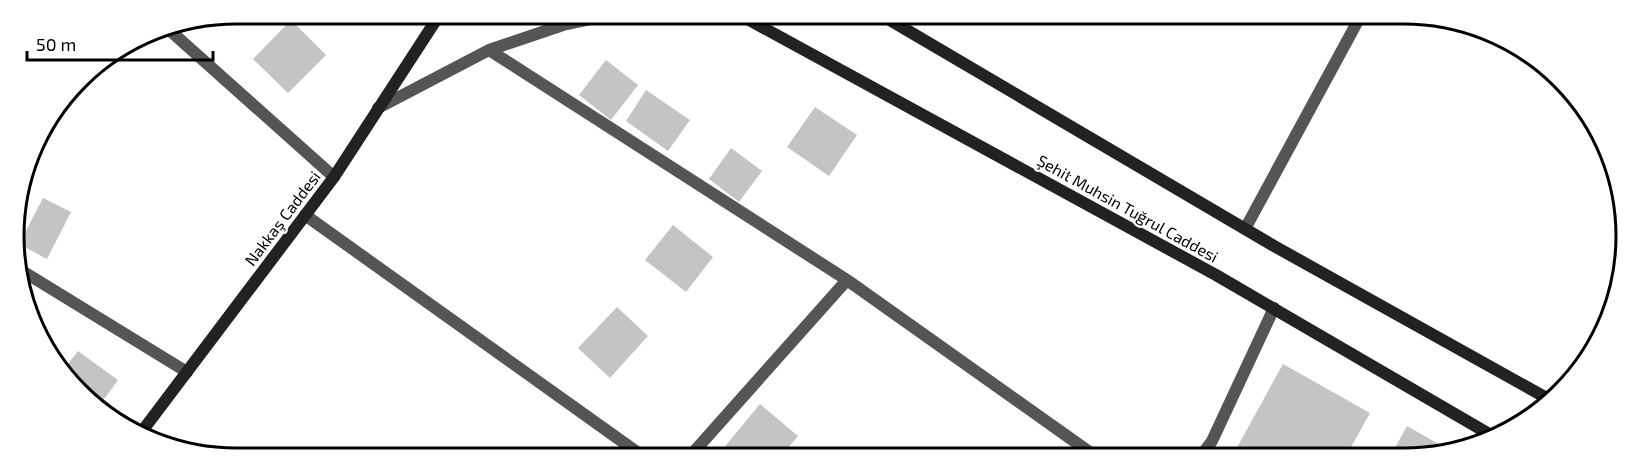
<svg xmlns="http://www.w3.org/2000/svg" width="1640" height="472" font-family="'Exo 2',sans-serif">
<style>
.building{fill:#c4c4c4}
.lines{fill:none;stroke-linecap:round;stroke-linejoin:round}
.street{stroke:#555;stroke-width:12}
.secondary{stroke:#222;stroke-width:12}
.labels{text-anchor:middle;dominant-baseline:central;stroke-width:4.5;stroke-linejoin:round;paint-order:stroke}
.street-label{font-size:16px;fill:#000;stroke:#fff}
.rim{fill:none;stroke:#000;stroke-width:3}
</style>
<rect width="100%" height="100%" fill="#fff"/>
<path class="building" d="M291 20 326 55 288 93 253 59Z
M606 60 638 85 611 120 579 95Z
M646 90 690 120 668 151 626 121Z
M815 107 857 135 829 176 787 147Z
M731 148 762 171 739 202 709 179Z
M24 183 29 186 21 198H20Z
M43 198 71 212 47 259 19 244Z
M673 225 713 257 686 292 645 260Z
M24 300 41 312 35 322Z
M617 307 648 336 610 378 578 348Z
M78 351 118 380 99 406 61 373Z
M1283 364 1370 413 1346 456H1240L1234 453Z
M760 404 798 436 782 455H728L722 450Z
M1407 426 1451 451 1433 457H1390Z"/>
<g class="lines">
<path class="street" d="M166 27 334 177
M489 50 847 280 1095 456
M378 108 489 50 563 25 610 15
M305 215 641 455
M1245 229 1360 17
M19 269 187 372
M691 455 847 280
M1201 456 1212 441 1274 308"/>
<path class="secondary" d="M740 15 1216 275 1496 438
M883 16 1274 246 1552 401
M140 434 334 177 440 14"/>
</g>
<g class="labels">
<g class="street-label">
<text transform="translate(1128 208) rotate(29)">Şehit Muhsin Tuğrul Caddesi</text>
<text transform="translate(282 218) rotate(-53)">Nakkaş Caddesi</text>
</g>
</g>
<path d="M0 0H1640V472H0ZM236 24H1404A212 212 0 0 1 1616 236V236A212 212 0 0 1 1404 448H236A212 212 0 0 1 24 236V236A212 212 0 0 1 236 24Z" fill="#fff" fill-rule="evenodd"/>
<path class="rim" d="M236 24H1404A212 212 0 0 1 1616 236V236A212 212 0 0 1 1404 448H236A212 212 0 0 1 24 236V236A212 212 0 0 1 236 24Z"/>
<path d="M27 51v9h186v-9" fill="none" stroke="#000000" stroke-width="3"/>
<text x="36" y="51" font-size="18" fill="#000000" stroke="#ffffff" stroke-width="4.5" paint-order="stroke">50 m</text>
</svg>
